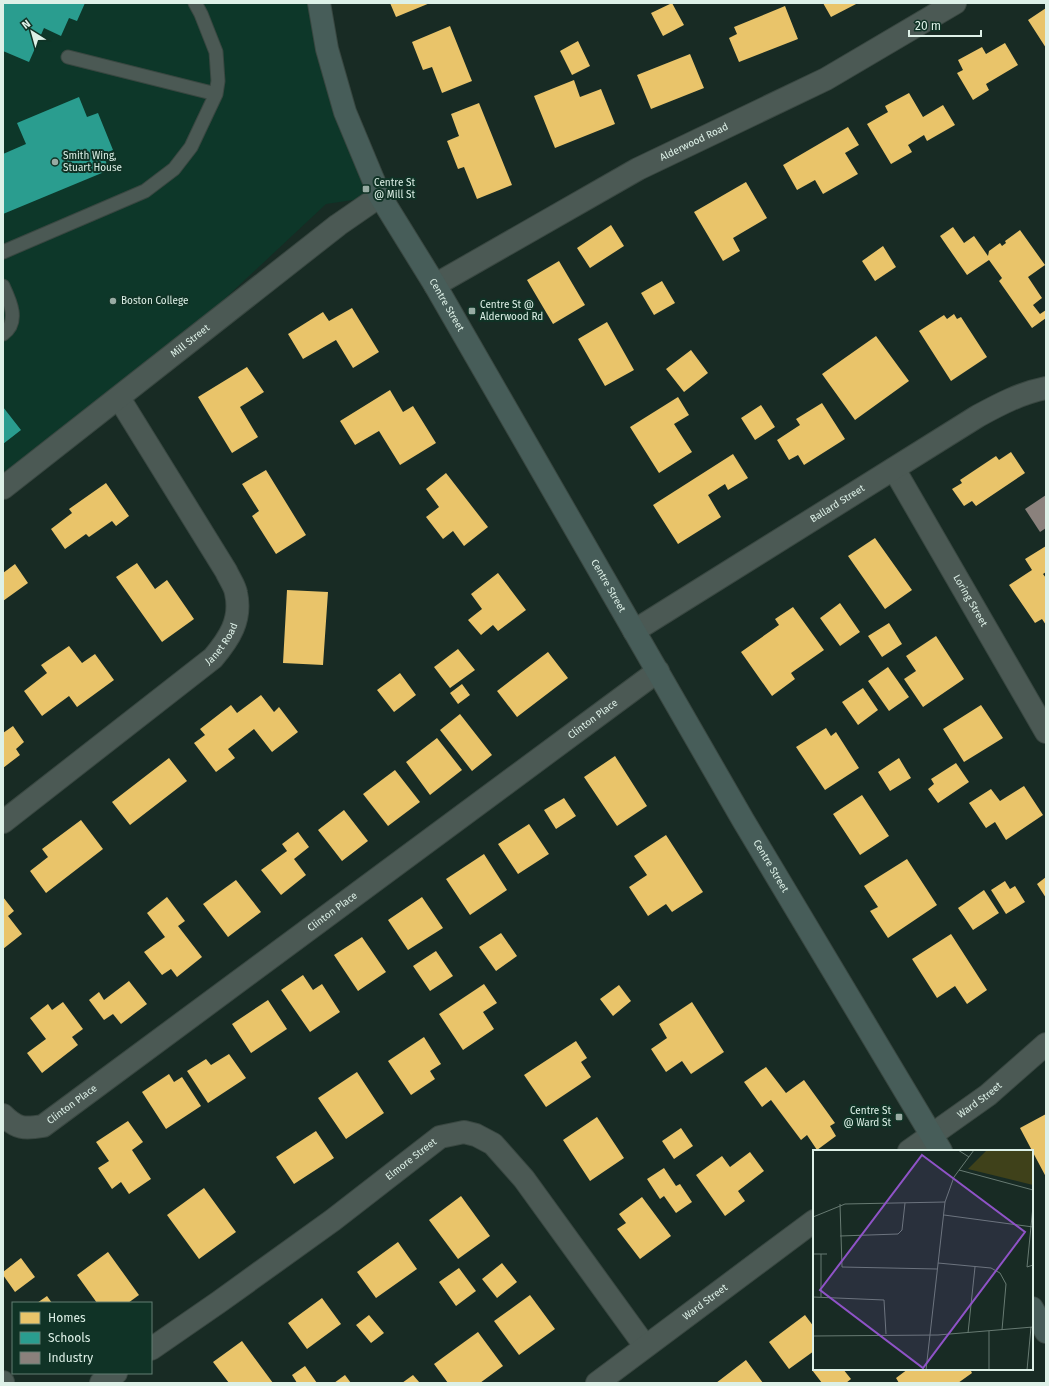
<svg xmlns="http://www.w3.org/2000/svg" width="1049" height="1386" font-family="'Fira Sans',sans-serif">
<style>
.built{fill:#0d3729}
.homes{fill:#e9c46a}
.schools{fill:#2a9d8f}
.industry{fill:#8a817c}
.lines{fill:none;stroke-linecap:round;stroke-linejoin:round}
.service-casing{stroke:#394741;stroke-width:15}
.minor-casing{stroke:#394741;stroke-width:24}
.tertiary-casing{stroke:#394741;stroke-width:24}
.primary-casing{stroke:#394741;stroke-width:24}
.service{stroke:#4b5954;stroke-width:13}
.minor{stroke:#4b5954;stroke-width:22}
.tertiary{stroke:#4b5954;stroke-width:22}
.primary{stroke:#475d59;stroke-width:22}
.poi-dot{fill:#98aba3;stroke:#103326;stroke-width:1.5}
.labels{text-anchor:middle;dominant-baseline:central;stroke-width:4;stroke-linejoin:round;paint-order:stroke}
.street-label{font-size:10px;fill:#ddf0e7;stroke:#103326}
.poi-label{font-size:10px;fill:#ddf0e7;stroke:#103326;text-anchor:start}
.inset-road{fill:none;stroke:#677a72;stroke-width:1}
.view{fill:#8f53c7;fill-opacity:0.15;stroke:#8f53c7;stroke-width:2}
.inset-edge{fill:none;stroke:#ddf0e7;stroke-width:2}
</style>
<rect width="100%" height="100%" fill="#182b24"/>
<path class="built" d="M3 3H319L380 196 326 204 119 398 3 488Z"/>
<path class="homes" d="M390 3H430L396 17Z
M672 3 684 25 663 36 651 13Z
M823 3H858L831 17Z
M785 6 798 39 739 62 729 38 737 34 734 27Z
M1046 8V48L1028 20Z
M450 26 472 81 442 93 432 67 423 70 412 42Z
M578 41 590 66 572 75 560 51Z
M1005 43 1018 65 986 84 989 90 973 100 957 73 963 70 958 60 982 47 986 54Z
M690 54 704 88 651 109 637 75Z
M574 80 580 97 601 89 615 124 555 148 534 96Z
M909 93 923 117 943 105 955 125 927 141 924 135 908 145 912 152 891 164 867 124 888 112 885 106Z
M479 103 512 185 477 199 464 167 458 169 447 141 459 136 451 114Z
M848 127 859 145 845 153 858 174 823 194 815 180 797 190 783 165Z
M746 182 767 218 733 238 740 251 723 261 694 212Z
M611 225 624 246 590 268 577 248Z
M953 227 964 243 974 236 988 256 989 251 1000 243 1002 246 1006 243 1005 241 1020 230 1045 265 1028 277 1042 298 1033 305 1040 314 1046 310V318L1032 328 999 281 1002 278 989 260 967 275 940 236Z
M883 246 896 267 875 281 862 261Z
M559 261 585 305 553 324 527 280Z
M662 281 675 303 654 315 641 293Z
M352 308 379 352 353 368 336 340 303 359 288 334 323 312 329 321Z
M954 314 957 319 961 317 987 357 951 381 919 331 944 315 947 319Z
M607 322 634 370 605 386 578 339Z
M876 336 909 381 855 420 822 374Z
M691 350 708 373 684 392 666 369Z
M247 367 264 392 240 407 258 437 232 453 198 397Z
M390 390 403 412 413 406 436 443 400 465 379 431 355 445 340 421Z
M678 397 689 415 674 424 692 452 659 473 630 427Z
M822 403 845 439 804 465 798 455 789 460 777 440 800 425 796 419Z
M761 405 775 427 755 440 741 418Z
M1011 452 1025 473 976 506 972 501 964 506 952 489 962 483 960 480 996 456 999 460Z
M733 454 748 478 728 490 725 484 708 495 721 517 678 544 653 505Z
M266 470 306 535 276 554 252 516 259 511 242 484Z
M446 473 488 527 464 546 453 531 443 539 426 517 439 507 426 489Z
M106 483 129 516 116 526 112 521 89 537 86 534 65 549 51 529 72 513 69 509Z
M875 538 912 590 885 609 848 556Z
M1046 546V572L1043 574 1046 578V625L1042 619 1035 623 1009 585 1032 570 1025 559Z
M137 563 155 589 167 580 194 619 162 642 116 577Z
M15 564 28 583 3 601V573Z
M498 573 526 610 498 631 493 625 481 635 468 620 482 609 471 594Z
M287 590 328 592 323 665 283 663Z
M840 603 860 632 840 646 820 618Z
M793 607 824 650 791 673 795 679 772 696 741 652 779 625 775 619Z
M889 623 902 644 882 657 868 636Z
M936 636 964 679 923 707 904 679 916 671 906 656Z
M69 646 82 663 95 654 114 680 77 707 69 696 42 716 24 691 47 673 41 665Z
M458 649 475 670 450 688 434 667Z
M548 652 568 678 517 717 497 691Z
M888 667 909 697 889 711 868 681Z
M400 673 416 695 394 712 377 690Z
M462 684 470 695 458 704 450 693Z
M863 688 878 710 858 725 842 702Z
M261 695 274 712 279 707 298 732 272 752 254 729 228 749 235 758 216 772 194 743 205 735 200 729 231 705 237 713Z
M981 705 1003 738 964 762 943 729Z
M460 714 492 755 472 771 440 730Z
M13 726 24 742 16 749 20 755 3 768V733Z
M826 728 831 736 836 732 859 768 825 790 796 747Z
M437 738 462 770 430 795 406 762Z
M615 756 647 806 617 826 584 777Z
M169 758 187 781 130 825 112 802Z
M899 758 911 778 890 791 878 772Z
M956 763 969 782 938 803 928 789 934 784 931 779Z
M395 770 420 802 388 826 363 794Z
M1024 786 1043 815 1006 840 995 822 986 828 969 803 991 789 1000 801Z
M862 795 889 836 860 855 833 814Z
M564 798 576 816 556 829 544 810Z
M344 810 368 841 342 861 318 830Z
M81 820 103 849 46 893 30 871 48 857 42 849Z
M529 824 549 854 518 874 498 844Z
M298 832 309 847 294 859 306 875 281 895 261 870 287 851 282 844Z
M666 835 703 892 672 912 666 904 648 916 629 887 647 875 634 856Z
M484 854 507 890 470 915 446 879Z
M907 859 937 905 888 938 870 911 878 907 864 886Z
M1046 877V898L1037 884Z
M236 880 261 912 228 937 203 904Z
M1005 881 1010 889 1015 886 1025 902 1006 914 991 890Z
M984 890 999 913 973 930 958 908Z
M3 897 14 911 8 916 22 934 3 949Z
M167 897 185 921 178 926 202 957 177 977 171 969 162 975 144 952 165 937 147 913Z
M422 897 443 928 408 950 388 920Z
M501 933 517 956 496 971 479 947Z
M951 934 987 990 967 1004 955 986 937 998 912 959Z
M362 937 386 972 358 991 334 955Z
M436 951 453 976 430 991 413 966Z
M303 975 313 990 322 984 340 1012 310 1032 281 990Z
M129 981 147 1004 121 1024 113 1014 104 1020 89 1000 99 992 104 1000Z
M484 984 497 1003 483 1012 494 1029 463 1050 439 1014Z
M619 985 631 1001 613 1016 600 999Z
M268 1000 287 1029 251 1053 232 1024Z
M63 1002 83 1029 72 1037 78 1045 42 1073 27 1053 46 1039 30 1018 48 1004 52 1010Z
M692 1002 724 1052 691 1074 682 1061 666 1072 651 1049 667 1038 659 1024Z
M424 1037 441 1064 430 1071 435 1079 411 1095 388 1061Z
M576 1041 587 1058 581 1062 591 1077 546 1107 524 1075Z
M229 1054 246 1078 208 1103 187 1071 206 1059 211 1065Z
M766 1067 786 1093 804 1080 835 1123 830 1126 836 1136 817 1150 807 1135 801 1140 771 1100 762 1107 744 1082Z
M357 1072 384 1113 346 1139 318 1098Z
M169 1074 174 1082 182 1077 201 1106 166 1129 142 1092Z
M1046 1114V1177L1020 1128Z
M597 1117 624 1158 590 1181 563 1140Z
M128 1121 143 1142 132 1150 151 1179 129 1194 121 1182 112 1189 98 1168 109 1161 96 1142Z
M681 1128 693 1146 674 1159 662 1141Z
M316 1131 334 1158 294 1184 276 1157Z
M750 1152 764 1171 738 1191 745 1201 725 1216 696 1175 722 1156 730 1167Z
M664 1168 676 1186 680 1184 692 1202 676 1213 664 1196 660 1199 647 1179Z
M204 1188 236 1232 199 1259 167 1215Z
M461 1196 490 1236 458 1259 429 1220Z
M642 1197 671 1236 640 1259 617 1229 626 1223 619 1214Z
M398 1242 417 1269 376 1298 357 1272Z
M108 1252 139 1295 128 1303H97L77 1275Z
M21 1258 35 1277 15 1292 3 1275V1272Z
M502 1263 517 1282 497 1298 482 1279Z
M459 1268 476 1291 456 1306 439 1282Z
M530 1295 555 1329 519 1355 494 1321Z
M47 1296 52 1303H37Z
M322 1298 341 1324 307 1349 288 1323Z
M369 1315 384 1333 371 1343 356 1325Z
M805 1315 814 1327V1351L789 1369 769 1342Z
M478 1332 503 1366 480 1383H448L434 1364Z
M242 1341 273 1383H229L213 1362Z
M746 1360 763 1383H716Z
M305 1366 317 1383H297L292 1375Z
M814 1368 843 1369 851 1379 846 1383H822L812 1370Z
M908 1369H970L972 1373 958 1383H899L896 1378Z
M345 1375 351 1383H334Z
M413 1375 420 1383H402Z"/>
<path class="schools" d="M3 3H85L77 21 69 18 61 36 44 28 29 62 3 51Z
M79 97 87 117 98 113 113 150 103 154 109 170 3 214V154L26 144 17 123Z
M3 407 21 430 3 444Z"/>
<path class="industry" d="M1046 495V528L1040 532 1025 509Z"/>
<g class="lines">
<defs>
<path id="service" d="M68 57 216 94
M3 252 145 191 174 169 191 147 216 94 218 81 216 52 201 14 195 3
M3 286C10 301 20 322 3 334"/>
<g id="minor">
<path id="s1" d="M435 285 638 169 826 79 955 3"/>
<path id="s2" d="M894 469 1046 732"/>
<path id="s3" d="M634 631 978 416C1000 404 1021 393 1046 388"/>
<path id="s4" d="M3 822 213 658C229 639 242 620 236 593 235 586 229 578 226 571L119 398"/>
<path id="s5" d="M3 1115C17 1129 24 1129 43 1126L658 671"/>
<path id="s6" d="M151 1349 219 1302 333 1220 440 1137 464 1132 476 1135 493 1144 524 1179 645 1346"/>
<path d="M3 1382V1383"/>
<path d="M101 1383 116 1373"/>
</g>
<g id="tertiary">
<path id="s7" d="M3 488 338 225 380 196"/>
<path id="s8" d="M909 1151 988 1095 1046 1044"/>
<path id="s9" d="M597 1383 814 1221"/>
</g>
<g id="primary">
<path id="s10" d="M319 3 327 49 345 112 380 196 435 285 743 820 941 1151"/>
<path d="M1032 1308 1046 1332"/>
</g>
</defs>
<use href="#service" class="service-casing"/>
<use href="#minor" class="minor-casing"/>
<use href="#tertiary" class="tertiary-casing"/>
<use href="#primary" class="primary-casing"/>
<use href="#service" class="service"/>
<use href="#minor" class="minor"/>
<use href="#tertiary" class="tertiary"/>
<use href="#primary" class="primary"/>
</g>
<g class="poi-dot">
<circle cx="55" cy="162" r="4"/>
<rect x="362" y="185" width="8" height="8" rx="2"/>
<circle cx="113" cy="301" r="4"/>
<rect x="468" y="307" width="8" height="8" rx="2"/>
<rect x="895" y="1113" width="8" height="8" rx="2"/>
</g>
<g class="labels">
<g class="street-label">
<text stroke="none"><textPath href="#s1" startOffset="296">Alderwood Road</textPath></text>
<text stroke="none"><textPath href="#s10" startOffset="331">Centre Street</textPath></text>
<text stroke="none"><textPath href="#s7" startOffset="238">Mill Street</textPath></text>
<text stroke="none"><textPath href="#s3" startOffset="240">Ballard Street</textPath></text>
<text stroke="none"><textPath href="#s10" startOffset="655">Centre Street</textPath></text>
<text stroke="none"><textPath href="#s2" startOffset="152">Loring Street</textPath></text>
<text stroke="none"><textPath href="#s4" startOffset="283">Janet Road</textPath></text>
<text stroke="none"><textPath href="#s5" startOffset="728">Clinton Place</textPath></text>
<text stroke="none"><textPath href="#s10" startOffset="979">Centre Street</textPath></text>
<text stroke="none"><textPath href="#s5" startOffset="404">Clinton Place</textPath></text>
<text stroke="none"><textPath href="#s8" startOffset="87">Ward Street</textPath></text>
<text stroke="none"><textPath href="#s5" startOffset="80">Clinton Place</textPath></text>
<text stroke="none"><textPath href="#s6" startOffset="322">Elmore Street</textPath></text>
<text stroke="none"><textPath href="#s9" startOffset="135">Ward Street</textPath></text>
</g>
<g class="poi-label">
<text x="63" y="156">Smith Wing,<tspan x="63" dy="12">Stuart House</tspan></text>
<text x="374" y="183">Centre St<tspan x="374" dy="12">@ Mill St</tspan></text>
<text x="121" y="301">Boston College</text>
<text x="480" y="305">Centre St @<tspan x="480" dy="12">Alderwood Rd</tspan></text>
<text x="891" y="1111" text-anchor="end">Centre St<tspan x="891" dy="12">@ Ward St</tspan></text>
</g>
</g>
<g transform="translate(813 1150)">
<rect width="220" height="220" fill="#182b24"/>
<path d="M174 0H220V35L155 19Z" fill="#3f411a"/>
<path class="inset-road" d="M145 0 156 7M146 20 220 40M27 54 29 117 124 119M220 56 214 117 220 115M131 65 220 77M0 67 32 54 132 52M27 86 85 84 89 80 92 53M0 104H14M125 113 178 118 187 123 193 134 189 180M0 147 71 150 73 184M8 147V104M176 181V220M155 183 162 117M0 186 125 185 220 177M113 220 132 52 141 27 161 0M214 220 218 177"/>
<path class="view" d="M109 5 212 82 110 218 7 140Z"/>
<rect width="220" height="220" class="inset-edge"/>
</g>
<rect width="1049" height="1386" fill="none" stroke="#ddf0e7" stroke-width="8"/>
<rect x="12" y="1302" width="140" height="72" fill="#103326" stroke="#627f73"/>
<rect x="20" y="1312" width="20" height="12" fill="#e9c46a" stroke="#627f73"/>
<text x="48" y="1322" font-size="12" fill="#ddf0e7">Homes</text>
<rect x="20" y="1332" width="20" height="12" fill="#2a9d8f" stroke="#627f73"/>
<text x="48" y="1342" font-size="12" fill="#ddf0e7">Schools</text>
<rect x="20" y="1352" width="20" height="12" fill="#8a817c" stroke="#627f73"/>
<text x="48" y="1362" font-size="12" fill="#ddf0e7">Industry</text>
<g transform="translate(32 32) rotate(323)" stroke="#103326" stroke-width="3" paint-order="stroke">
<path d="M0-3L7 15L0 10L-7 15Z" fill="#ddf0e7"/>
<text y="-6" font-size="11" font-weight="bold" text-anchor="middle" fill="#ddf0e7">N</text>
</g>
<path d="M909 30v6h72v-6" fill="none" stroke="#ddf0e7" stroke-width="2"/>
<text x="915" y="30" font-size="12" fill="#ddf0e7" stroke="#103326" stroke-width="3" paint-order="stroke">20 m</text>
</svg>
